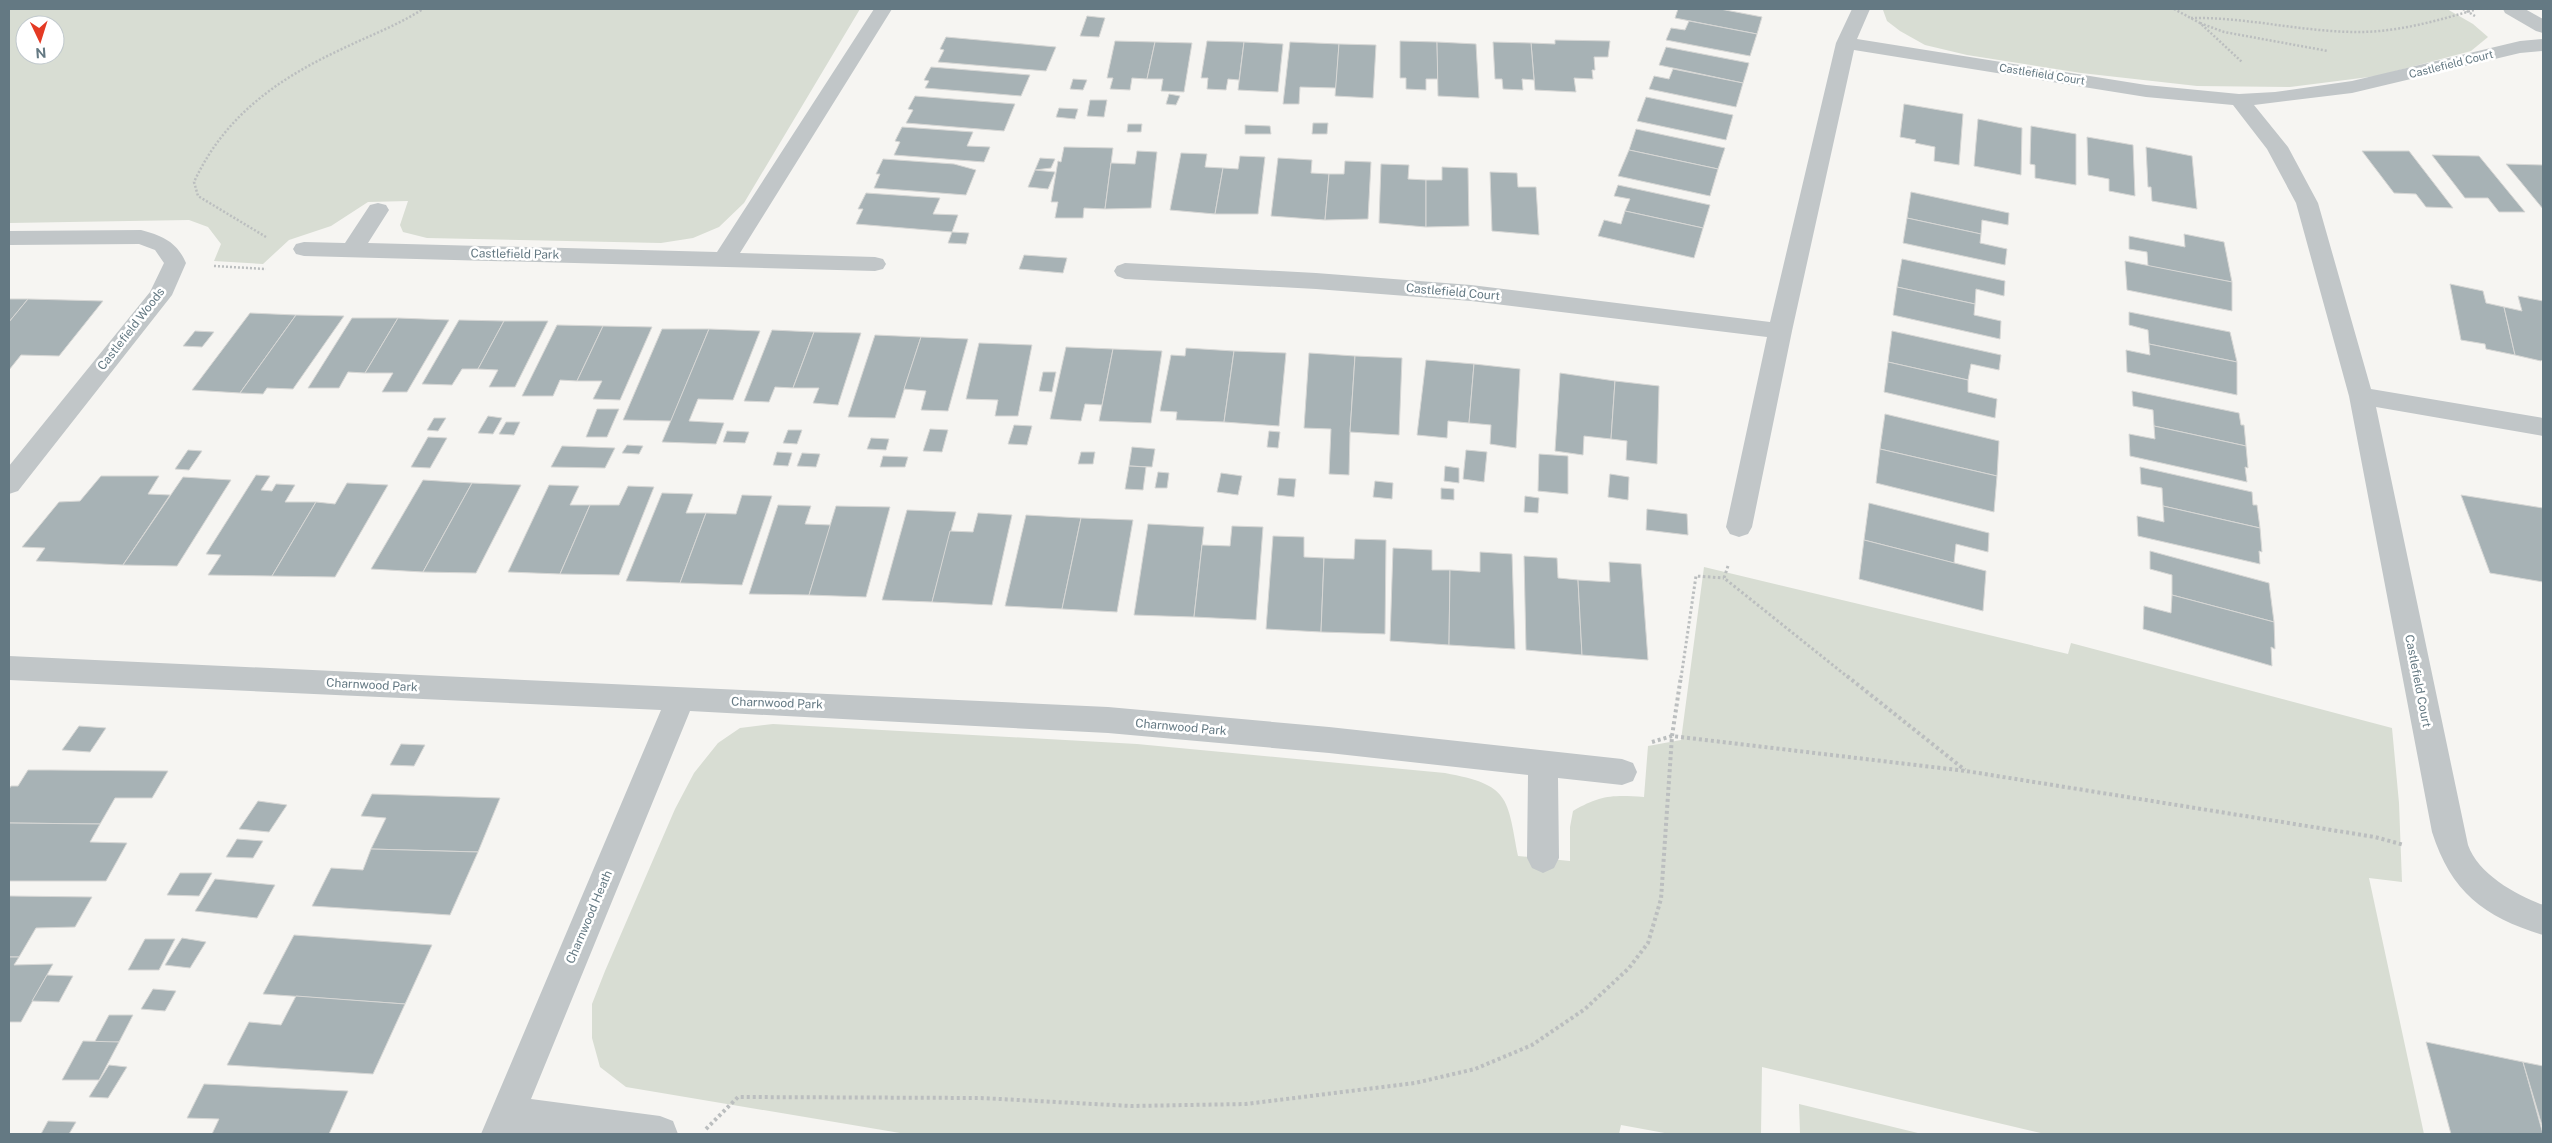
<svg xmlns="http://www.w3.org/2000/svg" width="2552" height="1143" viewBox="0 0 2552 1143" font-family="'Public Sans',sans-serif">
<rect width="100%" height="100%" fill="#f6f5f2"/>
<g fill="#d8ddd3" fill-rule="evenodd">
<path d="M9,9H860L744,203L719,227L693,238L661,243L427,238L403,232L400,225L408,201L368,202L331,226L289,240L263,264L214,261L221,244L208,227L189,220L9,223ZM25,25H55V55H25Z"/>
<polygon points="2447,9 2473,24 2488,37 2471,51 2377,76 2290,87 2197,86 2081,73 1967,55 1925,45 1900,31 1887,21 1883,10"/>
<path d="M1704,567L2068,654L2071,643L2392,728L2399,803L2402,882L2369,878L2424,1134H2045L1762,1067L1761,1134H1670L1621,1125L1619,1134H906L626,1087L600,1067L592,1038V1004L605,971L675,809L694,773L718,743L740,728L773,724L1137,744L1445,773C1510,785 1507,797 1518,856L1570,861V827L1573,811C1601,795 1612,795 1644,797L1648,746L1681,740Z"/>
<polygon points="1799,1104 1922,1134 1800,1134"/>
</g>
<g fill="#a7b2b5" stroke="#d7d7d5">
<polygon points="1678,9 1720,9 1762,17 1757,34 1675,18"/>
<polygon points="1087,16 1105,18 1099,37 1080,36"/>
<polygon points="1689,21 1757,34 1750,56 1666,40 1671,28 1685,30"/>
<polygon points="946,37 1056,47 1046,71 938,62 944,50 940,49"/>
<polygon points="1555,40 1610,41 1608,57 1594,57 1595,70 1592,70 1593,79 1574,78 1576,92 1535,90 1531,43 1555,44"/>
<polygon points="1115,41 1155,42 1147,79 1132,78 1130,90 1110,89 1113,78 1107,78"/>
<polygon points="1207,41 1244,42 1239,80 1228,79 1226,90 1207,89 1208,78 1201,78"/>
<polygon points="1400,41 1437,42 1438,79 1426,79 1426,90 1406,89 1406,78 1400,78"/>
<polygon points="1155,42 1192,43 1184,92 1161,91 1163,79 1147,79"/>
<polygon points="1244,42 1283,44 1278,92 1238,90"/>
<polygon points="1290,42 1339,44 1336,88 1300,87 1299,104 1283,104"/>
<polygon points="1437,42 1476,44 1479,98 1438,96"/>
<polygon points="1493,42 1531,43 1534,80 1522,79 1523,90 1503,89 1502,79 1495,79"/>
<polygon points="1339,44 1376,45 1373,98 1335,96"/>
<polygon points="1666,47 1749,63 1743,83 1659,65"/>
<polygon points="931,67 1030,75 1021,96 925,88 929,81 924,80"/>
<polygon points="1673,69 1743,83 1736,107 1649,89 1654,76 1669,79"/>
<polygon points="1073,79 1087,80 1083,90 1070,89"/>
<polygon points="1169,94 1180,96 1176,105 1166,104"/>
<polygon points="915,96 1015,104 1004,131 906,123 913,110 908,109"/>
<polygon points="1646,97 1733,115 1726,140 1637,121"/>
<polygon points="1090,100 1107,100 1104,117 1087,116"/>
<polygon points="1904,104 1963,114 1959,165 1934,161 1935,147 1915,143 1916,140 1900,137"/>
<polygon points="1059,108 1078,109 1075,119 1056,117"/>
<polygon points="1978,119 2022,128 2021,175 1974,166"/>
<polygon points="1313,123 1328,123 1327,134 1312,134"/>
<polygon points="1128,124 1142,124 1141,132 1127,132"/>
<polygon points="1245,125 1270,126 1271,134 1245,134"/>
<polygon points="2031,126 2076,134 2076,185 2035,178 2035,165 2030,164"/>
<polygon points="902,127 973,132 967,146 990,147 984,162 894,155 900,142 895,141"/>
<polygon points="1636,129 1725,148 1718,169 1629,150"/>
<polygon points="2087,137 2133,145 2135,196 2109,191 2109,179 2088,175"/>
<polygon points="1064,147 1113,148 1105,209 1084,208 1083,218 1055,218 1058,202 1051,202 1058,161 1061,162"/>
<polygon points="2146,147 2192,156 2197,209 2152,201 2151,187 2148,187"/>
<polygon points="1629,150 1718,169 1710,196 1618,176"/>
<polygon points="1137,151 1157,152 1151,208 1105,209 1111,163 1135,164"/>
<polygon points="2362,151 2409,151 2453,208 2426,207 2416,194 2394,193"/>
<polygon points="1181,153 1207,154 1205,167 1223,168 1215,214 1170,210"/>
<polygon points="2432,155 2479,156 2525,212 2499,212 2488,198 2465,198"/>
<polygon points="1240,156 1265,157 1258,214 1215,214 1223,168 1238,169"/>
<polygon points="1040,158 1055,159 1051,168 1035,170"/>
<polygon points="1278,158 1312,160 1311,173 1329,174 1325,220 1271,216"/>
<polygon points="883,159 954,164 976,170 966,195 874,188 880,174 876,174"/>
<polygon points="1345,161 1371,162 1368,219 1325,220 1329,174 1344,174"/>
<polygon points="1381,164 1409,165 1408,179 1426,180 1426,227 1379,223"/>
<polygon points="2506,164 2543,165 2543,209"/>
<polygon points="1442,167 1468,168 1469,226 1426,227 1426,180 1442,180"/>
<polygon points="1035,170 1055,172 1048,189 1028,187"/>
<polygon points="1490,172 1517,173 1518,187 1536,187 1539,235 1492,231"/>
<polygon points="1618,185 1710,205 1703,228 1625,211 1630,199 1614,196"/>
<polygon points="1911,192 2009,213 2008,225 1982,220 1981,234 1907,218"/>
<polygon points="866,193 940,198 933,214 958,215 952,232 856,224 863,209 858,209"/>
<polygon points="1625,211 1703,228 1694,258 1598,236 1604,220 1621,224"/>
<polygon points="1907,218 1981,234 1980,243 2007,249 2005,265 1903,243"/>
<polygon points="952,232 969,233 966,244 948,243"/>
<polygon points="2184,234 2224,242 2232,282 2148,266 2147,252 2129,249 2129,236 2185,247"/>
<polygon points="1024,255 1067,258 1063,273 1019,269"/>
<polygon points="1902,259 2005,281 2004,296 1976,289 1975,304 1897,287"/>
<polygon points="2125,261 2232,282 2232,311 2127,290"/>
<polygon points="2450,284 2483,291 2486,303 2504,307 2515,355 2486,349 2485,344 2461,340"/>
<polygon points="1897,287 1975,304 1974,315 2001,321 2000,339 1893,315"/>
<polygon points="2518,296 2543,301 2543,359 2541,361 2515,355 2504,307 2522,311"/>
<polygon points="9,299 28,299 9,322"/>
<polygon points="28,299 103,301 59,356 21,355 9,370 9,322"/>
<polygon points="2129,312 2230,332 2237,362 2149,344 2148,330 2129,325"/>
<polygon points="250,313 296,315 240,393 192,390"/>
<polygon points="296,315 344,316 293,389 267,388 263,394 240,393"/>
<polygon points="352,318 398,318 365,373 348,372 339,388 308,388"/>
<polygon points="398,318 449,320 407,392 382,392 393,373 365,373"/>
<polygon points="459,320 504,321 478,369 462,369 452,385 422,384"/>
<polygon points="504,321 548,321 515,387 489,387 498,370 478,369"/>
<polygon points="557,325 603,326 577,381 560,380 553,396 522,396"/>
<polygon points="603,326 652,327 620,400 593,399 602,381 577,381"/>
<polygon points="662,329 709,329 671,421 623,420"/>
<polygon points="709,329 760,331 733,400 698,399 689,421 724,423 716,444 662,442"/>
<polygon points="772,330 814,332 793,388 775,387 769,402 744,401"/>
<polygon points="195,331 214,332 202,347 183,346"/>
<polygon points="1892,331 2001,355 1999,370 1971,364 1968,380 1888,362"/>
<polygon points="814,332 861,333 838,405 813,403 819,388 793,388"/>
<polygon points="875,335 921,337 895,418 848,417"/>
<polygon points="921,337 968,339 948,411 921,410 926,391 904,389"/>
<polygon points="979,343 1032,345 1018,416 995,416 998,400 966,399"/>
<polygon points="2149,344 2237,362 2237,395 2127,372 2126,350 2150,355"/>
<polygon points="1066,347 1113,349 1102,405 1085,404 1081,421 1050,419"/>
<polygon points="1186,348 1234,351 1224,422 1176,420 1177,412 1160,411 1171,355 1185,356"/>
<polygon points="1113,349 1162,351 1151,423 1099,421"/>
<polygon points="1234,351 1286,353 1279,426 1224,422"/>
<polygon points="1309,353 1355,356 1350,432 1349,475 1329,474 1331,429 1304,428"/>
<polygon points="1355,356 1402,358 1399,435 1350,432"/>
<polygon points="1426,360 1474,364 1469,423 1448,421 1447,438 1417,435"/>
<polygon points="1888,362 1968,380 1968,392 1997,399 1995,418 1884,392"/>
<polygon points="1474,364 1520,369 1516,448 1490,444 1491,425 1469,423"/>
<polygon points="1043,372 1056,372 1052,392 1039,391"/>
<polygon points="1560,373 1615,381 1611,439 1584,436 1583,455 1555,451"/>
<polygon points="1615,381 1659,386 1657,464 1626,460 1627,441 1611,439"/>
<polygon points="2132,391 2239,413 2241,425 2244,425 2246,446 2154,426 2153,410 2133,406"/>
<polygon points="597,409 619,409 607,437 586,437"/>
<polygon points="1885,414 1999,441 1997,476 1880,449"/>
<polygon points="488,416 502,418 493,434 478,433"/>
<polygon points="434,418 446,418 438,431 427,430"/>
<polygon points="506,422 520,422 514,435 499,434"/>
<polygon points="1014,425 1032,426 1027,445 1008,444"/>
<polygon points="2154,426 2246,446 2248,468 2245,467 2247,482 2130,456 2129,434 2155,439"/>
<polygon points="930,429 948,430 942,452 923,451"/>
<polygon points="788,430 802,430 797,444 783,443"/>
<polygon points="727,431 749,432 745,443 723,442"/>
<polygon points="1269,431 1280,432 1278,448 1267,447"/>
<polygon points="428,437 447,438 430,468 411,467"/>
<polygon points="871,438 889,439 886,450 867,449"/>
<polygon points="627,445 643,446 639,454 622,453"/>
<polygon points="562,446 615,448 605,468 551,467"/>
<polygon points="1132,447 1155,449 1152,467 1129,466"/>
<polygon points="1880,449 1997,476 1994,512 1876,483"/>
<polygon points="188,450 202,451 189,470 175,469"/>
<polygon points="1466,450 1487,452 1484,482 1463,479"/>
<polygon points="777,452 792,453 788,466 773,465"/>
<polygon points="1081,452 1095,452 1093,464 1078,464"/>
<polygon points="802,453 820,454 816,467 797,466"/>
<polygon points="1539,454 1568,456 1568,494 1538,491"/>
<polygon points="883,456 908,457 905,467 880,467"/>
<polygon points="1129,466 1146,467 1143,490 1125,489"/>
<polygon points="1445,466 1459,468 1459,483 1444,481"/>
<polygon points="2140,467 2252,492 2253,505 2257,505 2260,528 2163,506 2162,488 2141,484"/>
<polygon points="1158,472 1169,473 1167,488 1155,488"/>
<polygon points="1221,473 1242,476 1238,495 1217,492"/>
<polygon points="1610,474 1629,477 1628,500 1608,497"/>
<polygon points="256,475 270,476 261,490 272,491 276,484 295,485 285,502 316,502 272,576 208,575 221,555 206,554"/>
<polygon points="101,476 159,476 148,494 170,495 123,565 36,561 45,548 22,547 59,502 80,501"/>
<polygon points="183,477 231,480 177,566 123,565"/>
<polygon points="1279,478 1296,479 1294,497 1277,495"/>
<polygon points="423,480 472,483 423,572 371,569"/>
<polygon points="1375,481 1393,483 1392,499 1373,497"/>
<polygon points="347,483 388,485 335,577 272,576 316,502 335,504"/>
<polygon points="472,483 521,485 476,573 423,572"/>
<polygon points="549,485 579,486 570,505 590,505 560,574 508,572"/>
<polygon points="628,486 654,487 619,575 560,574 590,505 619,505"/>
<polygon points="1441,488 1454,489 1454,500 1441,499"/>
<polygon points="662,493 693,494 686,513 706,513 680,583 626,581"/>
<polygon points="742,495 772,496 742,585 680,583 706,513 736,514"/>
<polygon points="2461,495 2543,508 2543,582 2490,573"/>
<polygon points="1525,496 1539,498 1538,513 1524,512"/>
<polygon points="1869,503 1989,533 1988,552 1956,544 1954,563 1864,540"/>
<polygon points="778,505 811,506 805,524 831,525 809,595 749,594"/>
<polygon points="836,506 890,507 866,597 809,595"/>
<polygon points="2163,506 2260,528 2262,552 2259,551 2260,564 2138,536 2137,516 2164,522"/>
<polygon points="1647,509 1687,514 1688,535 1646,530"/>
<polygon points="907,510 956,512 932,602 882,600"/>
<polygon points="978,513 1012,515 992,605 932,602 950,531 973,532"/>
<polygon points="1026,515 1081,518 1062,609 1005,606"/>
<polygon points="1081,518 1133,520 1117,612 1062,609"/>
<polygon points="1148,524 1204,527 1194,617 1134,615"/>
<polygon points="1232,526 1263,527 1256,620 1194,617 1202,545 1230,546"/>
<polygon points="1273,536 1304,537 1304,557 1324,558 1321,632 1266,629"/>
<polygon points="1355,539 1386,540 1385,634 1321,632 1324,558 1354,559"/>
<polygon points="1864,540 1986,571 1983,611 1859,579"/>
<polygon points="1393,548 1432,550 1432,570 1450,570 1449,645 1390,641"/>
<polygon points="2150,551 2269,583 2274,622 2172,595 2172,575 2150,569"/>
<polygon points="1480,552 1512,554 1515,649 1449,645 1450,570 1480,572"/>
<polygon points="1524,556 1557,558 1558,578 1578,580 1582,655 1526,650"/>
<polygon points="1609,562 1641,564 1648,660 1582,655 1578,580 1610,582"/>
<polygon points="2172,595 2274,622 2275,649 2271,647 2272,666 2143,629 2144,606 2171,613"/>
<polygon points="79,726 106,728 90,752 62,750"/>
<polygon points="401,744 425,745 414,766 390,765"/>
<polygon points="28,770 50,770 168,771 152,798 115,798 100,824 9,823 9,789 11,786 18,786"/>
<polygon points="372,794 500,798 478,852 371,849 386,818 361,816"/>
<polygon points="258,801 287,805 269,832 239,829"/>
<polygon points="9,823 100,824 90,842 127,843 106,881 9,881"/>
<polygon points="237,839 263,841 253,858 226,857"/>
<polygon points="371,849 478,852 450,915 312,906 331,868 363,870"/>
<polygon points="180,873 212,873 199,896 167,895"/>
<polygon points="215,879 275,885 257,918 195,911"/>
<polygon points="9,896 92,897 75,927 36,928 19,957 9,957"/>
<polygon points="294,935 432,945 405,1004 263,994"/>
<polygon points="182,938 206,942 190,968 165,965"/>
<polygon points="145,939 175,939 159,970 128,970"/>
<polygon points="9,957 19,957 14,965 53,964 21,1022 9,1022"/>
<polygon points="47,975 73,976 59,1002 32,1001"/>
<polygon points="153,989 176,991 165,1011 141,1009"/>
<polygon points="296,996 405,1004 373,1074 227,1065 249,1022 281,1025"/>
<polygon points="109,1015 133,1015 119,1042 94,1043"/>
<polygon points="83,1041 119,1042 99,1080 62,1080"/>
<polygon points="2426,1042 2523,1062 2543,1134 2451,1134"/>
<polygon points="2523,1062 2543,1066 2543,1129"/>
<polygon points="109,1065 127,1067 108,1098 89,1097"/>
<polygon points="204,1084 348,1091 329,1134 212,1134 219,1119 187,1118"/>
<polygon points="48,1121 76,1122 69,1134 41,1134"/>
</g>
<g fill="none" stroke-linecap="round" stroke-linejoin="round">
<g stroke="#bbbebf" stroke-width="2.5" stroke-dasharray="2 2" stroke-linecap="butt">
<polyline points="2174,9 2200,23 2242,62"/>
<polyline points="2463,9 2475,16"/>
<path d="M2191,18C2247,17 2302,32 2358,32C2398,32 2436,21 2474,10"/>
<polyline points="2200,23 2224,32 2328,51"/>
<path d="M266,237L198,196L194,182C225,115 279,78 344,48C371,35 398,25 423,9"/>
<polyline points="214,266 266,269"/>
</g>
<g stroke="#bbbebf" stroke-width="3" stroke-dasharray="2.5 2.5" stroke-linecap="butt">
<polyline points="1728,566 1724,578 1849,678"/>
<polyline points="1681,678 1696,576 1724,578"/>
</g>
<g stroke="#bbbebf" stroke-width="4" stroke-dasharray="3 3" stroke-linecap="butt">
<polyline points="1847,676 1965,770"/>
<polyline points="1652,742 1672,736 1966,771 2375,837 2404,845"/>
<polyline points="706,1129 738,1097 981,1098 1131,1106 1246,1104 1415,1083 1475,1069 1532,1045 1585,1009 1629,968 1648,943 1661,899 1672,736 1681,676"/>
</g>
<g fill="#c1c6c8" fill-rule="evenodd">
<polygon points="874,9 892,9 740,253 875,257 883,259 886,264 883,269 875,271 304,256 296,254 293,249 296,244 304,242 345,243 370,205 378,203 386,205 389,210 368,243 717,252"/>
<path d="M1852,9H1870L1857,39L2146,85L2239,94L2275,92L2352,81L2520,41L2543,39V51L2520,53L2352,93L2254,105L2288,147L2318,203L2371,389L2543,418V436L2376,407L2468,845C2478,874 2516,895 2543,905V935C2484,917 2451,892 2432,832L2349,396L2296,203L2267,149L2233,105L2146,97L1854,50L1792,331L1752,527L1748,534L1739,537L1730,534L1726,527L1767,337L1471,301L1316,289L1125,279L1117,276L1114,271L1117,266L1125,263L1316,273L1471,285L1770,322L1836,43Z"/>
<polygon points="2503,9 2525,9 2543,19 2543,33 2536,31 2505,13"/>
<path d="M141,230C163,236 177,242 186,263L172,295L18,491L9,494V466L150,292L164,263L155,250L139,244L9,245V231Z"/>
<polygon points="9,656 1108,707 1329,727 1622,759 1633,763 1637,772 1633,781 1622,785 1558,778 1559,858 1554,868 1543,873 1532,868 1527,858 1528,775 1329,753 1108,733 690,711 531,1099 660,1116 673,1121 678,1134 481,1134 661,710 9,680"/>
</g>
</g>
<g text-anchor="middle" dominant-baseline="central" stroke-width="5" stroke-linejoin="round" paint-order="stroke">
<g font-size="11" fill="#647983" stroke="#fff">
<text transform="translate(2451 64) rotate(-14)">Castlefield Court</text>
<text transform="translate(2042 74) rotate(9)">Castlefield Court</text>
</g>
<g font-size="12" fill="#647983" stroke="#fff">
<text transform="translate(515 254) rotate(1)">Castlefield Park</text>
<text transform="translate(1453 292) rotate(5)">Castlefield Court</text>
<text transform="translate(131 329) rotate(-52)">Castlefield Woods</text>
<text transform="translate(2418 681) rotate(79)">Castlefield Court</text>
<text transform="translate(372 685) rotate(3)">Charnwood Park</text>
<text transform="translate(777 703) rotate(2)">Charnwood Park</text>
<text transform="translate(1181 727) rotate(5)">Charnwood Park</text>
<text transform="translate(589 917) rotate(-67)">Charnwood Heath</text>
</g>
</g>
<rect width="2552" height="1143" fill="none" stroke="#647983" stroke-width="20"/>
<g transform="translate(40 40) rotate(176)"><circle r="24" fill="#ffffff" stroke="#c1c9cd"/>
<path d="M0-4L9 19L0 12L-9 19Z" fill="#e43a24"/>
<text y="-8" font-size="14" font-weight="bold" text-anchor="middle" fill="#647983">N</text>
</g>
</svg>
